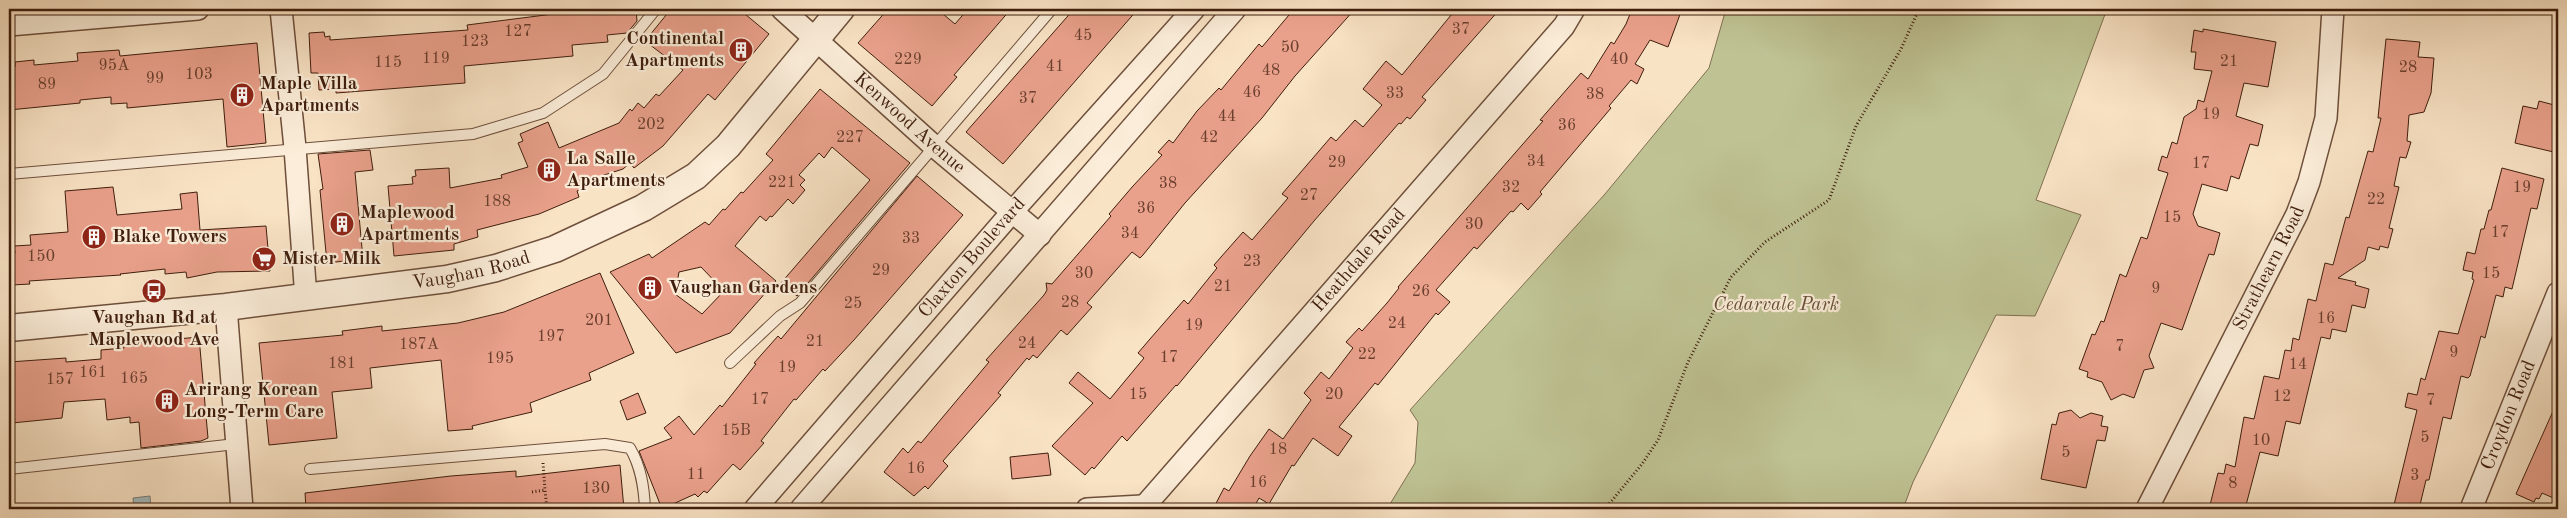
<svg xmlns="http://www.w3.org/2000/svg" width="2567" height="518" viewBox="0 0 2567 518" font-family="'Old Standard TT',serif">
<rect width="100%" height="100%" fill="#f9e3c5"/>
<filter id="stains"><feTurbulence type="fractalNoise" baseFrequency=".004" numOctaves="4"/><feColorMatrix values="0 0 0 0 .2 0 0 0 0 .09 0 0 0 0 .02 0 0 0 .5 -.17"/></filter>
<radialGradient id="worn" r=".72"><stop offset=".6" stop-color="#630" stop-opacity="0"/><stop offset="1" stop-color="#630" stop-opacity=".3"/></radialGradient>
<polygon fill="#bfc394" stroke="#7f7050" points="1726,9 2107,9 2036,200 2081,215 2035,316 1996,315 1913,482 1903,509 1387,509 1415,463 1418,422 1410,410 1605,194 1709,68"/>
<polygon fill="#a3bbbf" stroke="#7b7c78" points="150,496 151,509 134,509 133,498"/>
<g fill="#eaa18c" stroke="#3f1e0d" fill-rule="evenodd">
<polygon points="569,9 636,9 637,21 627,33 607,35 608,42 572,45 573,56 464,66 465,83 336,93 336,89 319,90 318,73 311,73 309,33 324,32 325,37 330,36 330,40 468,30 467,25 569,12"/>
<polygon points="671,9 739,9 769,34 715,100 708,94 663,146 634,168 630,163 623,169 598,177 600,182 577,191 579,197 539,214 477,230 478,237 454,244 454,250 394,256 388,186 413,184 412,177 416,176 415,170 449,168 450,188 502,178 501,175 528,167 518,143 523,141 520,134 548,122 559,148 619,123 630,109 632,111 638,103 644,108 656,94 659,96 683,70 645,41"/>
<polygon points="888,9 937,9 955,24 968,9 1011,9 954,75 957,77 932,106 858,43"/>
<polygon points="1074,9 1138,9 1003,164 966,132"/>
<polygon points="1294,9 1355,9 1295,76 1262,118 1185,203 1143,255 1140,258 1132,252 1087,303 1092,307 1067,335 1061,330 1037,358 1033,355 1029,360 1027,358 998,393 1001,395 943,461 948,466 928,489 925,486 914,496 884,472 903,448 908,453 918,441 921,443 989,362 986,360 1044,295 1047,290 1046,283 1052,284 1111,216 1109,214 1133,186 1162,155 1158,152 1169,140 1173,143 1197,111 1219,88 1221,90 1259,44 1262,47"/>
<polygon points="1456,9 1500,9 1422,97 1426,100 1410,119 1407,117 1401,124 1399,123 1314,221 1177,386 1176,385 1127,441 1122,436 1094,469 1092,467 1085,475 1052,446 1093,403 1069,383 1078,372 1110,399 1144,358 1138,353 1150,339 1184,300 1188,304 1217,268 1214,265 1243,232 1252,240 1288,198 1282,194 1331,137 1336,141 1355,120 1363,127 1382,105 1363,89 1386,61 1402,75"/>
<polygon points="1632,9 1682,9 1668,47 1650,40 1635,64 1644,69 1637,84 1631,80 1609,106 1611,108 1540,192 1542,194 1528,210 1521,203 1513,212 1511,211 1477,249 1474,247 1436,290 1450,302 1438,315 1436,313 1378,385 1375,383 1339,427 1352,436 1338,456 1313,438 1294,466 1292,465 1269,504 1259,498 1253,509 1213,509 1224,488 1229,491 1250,456 1269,429 1283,439 1311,400 1304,393 1321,372 1329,379 1353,348 1346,342 1359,328 1362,331 1387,303 1399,288 1398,287 1543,121 1540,120 1581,73 1588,79 1611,42 1614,44 1626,24"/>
<polygon points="2203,29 2276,42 2268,87 2244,83 2236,116 2263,125 2258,146 2250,144 2239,179 2231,176 2227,191 2202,184 2193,214 2198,226 2220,233 2214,255 2209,254 2182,330 2161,323 2149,356 2154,368 2144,370 2134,398 2123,394 2111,400 2102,382 2087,377 2088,372 2079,369 2092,334 2095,335 2101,321 2104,322 2120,274 2126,277 2141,237 2147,239 2168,173 2158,170 2162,156 2167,158 2172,142 2177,144 2184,117 2196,109 2198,100 2204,102 2212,71 2194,69 2196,52 2191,52 2194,30 2203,32"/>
<polygon points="2386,39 2420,42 2418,57 2434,58 2431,93 2424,112 2409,115 2407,141 2411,142 2406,158 2400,157 2394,186 2399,187 2389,228 2393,229 2388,248 2380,246 2379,250 2368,247 2365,260 2338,278 2356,282 2355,285 2369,289 2365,308 2352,305 2346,332 2332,329 2330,339 2321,337 2300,424 2286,421 2278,456 2260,452 2245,509 2209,509 2218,473 2224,474 2226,464 2235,467 2244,417 2254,419 2264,376 2279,379 2285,350 2291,351 2293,338 2299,340 2308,299 2316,301 2325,263 2333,265 2346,217 2349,218 2368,151 2373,152 2381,118 2378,118"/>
<polygon points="257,43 266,143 227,147 223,99 127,108 127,103 111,104 111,97 80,100 80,103 9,110 9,68 15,67 15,62 34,60 34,65 78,61 77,53 119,50 120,56"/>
<path d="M820,89L910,163L797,296L781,283L870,180L832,147L824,158L819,153L799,175L805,180L800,185L805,190L793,204L788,199L772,217L770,216L766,221L760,216L735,246L776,281L730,333L676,353L610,272L649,254L652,258L705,222L709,225L723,209L725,210L741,192L743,193L773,160L766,154ZM701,267L724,291L702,314L675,294L679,272Z"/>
<polygon points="2539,101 2558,106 2558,153 2515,143 2523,106 2537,109"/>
<polygon points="370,150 373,170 355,172 363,259 327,263 320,190 323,189 318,154"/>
<polygon points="2502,168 2544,179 2537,209 2531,208 2512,289 2505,287 2503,297 2496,295 2485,338 2481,336 2470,376 2468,378 2461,376 2451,419 2443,417 2429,480 2426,480 2419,509 2393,509 2417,410 2405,407 2408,393 2417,395 2421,378 2425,380 2439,331 2458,334 2474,280 2472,279 2473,272 2463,270 2467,252 2475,254 2481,229 2484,229 2489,210 2491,210"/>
<polygon points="917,176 963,215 854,340 825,371 823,369 796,400 794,399 761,441 764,443 740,470 733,464 707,493 704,491 698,497 695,494 662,509 639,451 672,438 664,428 679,416 694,435 720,405 722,407 756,364 754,363 778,336 781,339"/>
<polygon points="113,187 117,215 182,209 180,194 197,192 200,230 266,226 270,271 217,272 187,278 186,272 165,274 165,269 120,274 121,275 29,281 30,284 12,285 10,283 9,254 15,253 14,246 31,245 30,235 68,232 65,191"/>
<polygon points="600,273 634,353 589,373 591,380 530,403 532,412 472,426 473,429 448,431 441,360 370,368 372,388 332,392 337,438 269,445 259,343 343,335 342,331 382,326 382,331 458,323 504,312"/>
<polygon points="199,337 208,438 201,441 141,448 139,422 130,423 130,417 107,420 105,399 64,402 62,418 12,423 12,415 9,415 9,362 66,358 66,362 101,359 101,350 124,348 123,344"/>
<polygon points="638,393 646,413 627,420 620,401"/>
<polygon points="2558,400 2558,500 2542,493 2539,499 2536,498 2534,502 2516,494"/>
<polygon points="2071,410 2080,418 2091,413 2103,416 2101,426 2108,427 2105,441 2097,440 2086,488 2041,479 2052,424 2056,425 2059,413"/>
<polygon points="1048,453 1051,475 1012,479 1010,457"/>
<polygon points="620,465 624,509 306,509 305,493 451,476 516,471 516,477"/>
</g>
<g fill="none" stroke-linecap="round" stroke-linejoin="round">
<defs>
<g id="service">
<polyline points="9,174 473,134 543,113 603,74 656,9"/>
<polyline points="730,363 780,316 800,303 1052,9"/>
<polyline points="9,469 236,444"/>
<path d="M310,469L605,444L630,448C641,467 644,487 645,509"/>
</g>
<g id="minor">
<polyline points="281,9 295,148 306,298"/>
<path id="s1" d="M782,9L935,147L1040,235"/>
<polyline points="9,25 198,9"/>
<polyline points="226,307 242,509"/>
<path id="s2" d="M755,509L1012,212L1194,9"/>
<polyline points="801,509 1235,9"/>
<polyline points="1087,509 1142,506"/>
<path id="s3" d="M1142,509L1564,26L1574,9"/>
<path id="s4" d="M2147,509L2297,214L2309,182L2326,118L2333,9"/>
<path id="s5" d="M2471,509L2558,293"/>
</g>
<g id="tertiary">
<path id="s6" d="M9,328L226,307L447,279L496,268L555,249L643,208L696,176L728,146L841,9"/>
</g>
</defs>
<use href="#service" stroke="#6e4f3b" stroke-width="12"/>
<use href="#minor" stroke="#6e4f3b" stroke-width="24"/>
<use href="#tertiary" stroke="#6e4f3b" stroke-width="29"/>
<g stroke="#3f1e0d" stroke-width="3" stroke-dasharray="1 2.5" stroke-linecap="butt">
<polyline points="543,463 545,490"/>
<polyline points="532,492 545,490 547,509"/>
<polyline points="1605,509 1642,464 1658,440 1688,362 1731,277 1765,242 1829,200 1856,126 1901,49 1919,9"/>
</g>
<use href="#service" stroke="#fbedd9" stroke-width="10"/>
<use href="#minor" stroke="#fbedd9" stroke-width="21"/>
<use href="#tertiary" stroke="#fbedd9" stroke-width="26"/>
</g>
<defs>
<symbol id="building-disc" viewBox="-11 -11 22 22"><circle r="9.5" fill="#8f2418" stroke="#fbedd9"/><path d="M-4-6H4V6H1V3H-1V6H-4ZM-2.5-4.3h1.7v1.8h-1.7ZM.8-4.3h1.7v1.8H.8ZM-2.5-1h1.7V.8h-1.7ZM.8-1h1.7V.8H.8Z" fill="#fff"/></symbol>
<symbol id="supermarket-disc" viewBox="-11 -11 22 22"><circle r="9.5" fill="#8f2418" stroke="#fbedd9"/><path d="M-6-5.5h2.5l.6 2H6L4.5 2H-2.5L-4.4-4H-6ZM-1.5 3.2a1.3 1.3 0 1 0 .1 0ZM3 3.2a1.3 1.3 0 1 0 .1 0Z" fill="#fff"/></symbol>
<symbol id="bus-disc" viewBox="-11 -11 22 22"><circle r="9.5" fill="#8f2418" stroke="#fbedd9"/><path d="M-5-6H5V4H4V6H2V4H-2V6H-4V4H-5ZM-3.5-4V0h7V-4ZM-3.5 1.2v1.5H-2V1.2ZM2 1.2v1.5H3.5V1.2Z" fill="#fff"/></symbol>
</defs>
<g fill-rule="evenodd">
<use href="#building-disc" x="727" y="36" width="28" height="28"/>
<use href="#building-disc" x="228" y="81" width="28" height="28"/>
<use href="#building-disc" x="535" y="156" width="28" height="28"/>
<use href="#building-disc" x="328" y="210" width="28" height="28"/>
<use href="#building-disc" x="80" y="223" width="28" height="28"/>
<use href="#supermarket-disc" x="250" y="245" width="28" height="28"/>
<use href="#building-disc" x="636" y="274" width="28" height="28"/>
<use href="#bus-disc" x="140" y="277" width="28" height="28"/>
<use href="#building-disc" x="153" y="387" width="28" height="28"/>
</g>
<g text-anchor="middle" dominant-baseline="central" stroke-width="4.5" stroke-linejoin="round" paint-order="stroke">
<g font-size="16" fill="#6a3f2d">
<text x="1461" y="30">37</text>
<text x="518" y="32">127</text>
<text x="1083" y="36">45</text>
<text x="475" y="42">123</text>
<text x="1290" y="48">50</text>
<text x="436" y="59">119</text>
<text x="908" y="60">229</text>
<text x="1619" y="60">40</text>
<text x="2229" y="62">21</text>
<text x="388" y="63">115</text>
<text x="114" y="66">95A</text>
<text x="1055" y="67">41</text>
<text x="2408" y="68">28</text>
<text x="1271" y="71">48</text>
<text x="199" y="75">103</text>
<text x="155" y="79">99</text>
<text x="47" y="85">89</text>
<text x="1252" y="93">46</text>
<text x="1395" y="94">33</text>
<text x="1595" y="95">38</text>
<text x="1028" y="99">37</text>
<text x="2211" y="115">19</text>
<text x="1227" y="117">44</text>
<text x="651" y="125">202</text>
<text x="1567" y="126">36</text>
<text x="850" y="138">227</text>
<text x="1209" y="138">42</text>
<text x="1536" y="162">34</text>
<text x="1337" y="163">29</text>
<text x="2201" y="164">17</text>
<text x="782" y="183">221</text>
<text x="1168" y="184">38</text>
<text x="1511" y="188">32</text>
<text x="2522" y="188">19</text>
<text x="1309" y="196">27</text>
<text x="2376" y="200">22</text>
<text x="497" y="202">188</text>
<text x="1146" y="209">36</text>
<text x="2172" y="218">15</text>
<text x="1474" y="225">30</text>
<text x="2500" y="233">17</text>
<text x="1130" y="234">34</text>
<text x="911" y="239">33</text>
<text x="41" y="257">150</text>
<text x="1252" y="262">23</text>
<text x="881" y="271">29</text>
<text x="1084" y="274">30</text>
<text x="2491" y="274">15</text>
<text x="1223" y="287">21</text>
<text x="2156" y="289">9</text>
<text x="1421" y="292">26</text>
<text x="1070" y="303">28</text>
<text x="853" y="304">25</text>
<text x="2326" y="319">16</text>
<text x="599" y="321">201</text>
<text x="1397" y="324">24</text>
<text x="1194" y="326">19</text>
<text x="551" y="337">197</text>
<text x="815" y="342">21</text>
<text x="1027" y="344">24</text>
<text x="419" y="345">187A</text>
<text x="2120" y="347">7</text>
<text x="2454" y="353">9</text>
<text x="1367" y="355">22</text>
<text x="1169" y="358">17</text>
<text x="500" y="359">195</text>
<text x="342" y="364">181</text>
<text x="2298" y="365">14</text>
<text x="787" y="368">19</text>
<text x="93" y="373">161</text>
<text x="134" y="379">165</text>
<text x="60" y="380">157</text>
<text x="1138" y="395">15</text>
<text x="1334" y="395">20</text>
<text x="2282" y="397">12</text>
<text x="760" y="400">17</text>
<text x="2431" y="401">7</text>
<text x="736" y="431">15B</text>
<text x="2425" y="438">5</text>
<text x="2261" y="441">10</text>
<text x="1278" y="450">18</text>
<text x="2066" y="453">5</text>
<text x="916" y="469">16</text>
<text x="696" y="475">11</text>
<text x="2415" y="476">3</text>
<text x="1258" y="483">16</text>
<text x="2233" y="484">8</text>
<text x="596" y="489">130</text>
</g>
<g font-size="19" font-weight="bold" fill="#3f1e0d" stroke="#fbedd9" text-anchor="start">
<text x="724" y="39" text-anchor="end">Continental<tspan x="724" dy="22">Apartments</tspan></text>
<text x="260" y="84">Maple Villa<tspan x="260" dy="22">Apartments</tspan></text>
<text x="566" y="159">La Salle<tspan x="566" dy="22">Apartments</tspan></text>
<text x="360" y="213">Maplewood<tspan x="360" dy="22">Apartments</tspan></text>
<text x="112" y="237">Blake Towers</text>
<text x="282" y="259">Mister Milk</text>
<text x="668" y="288">Vaughan Gardens</text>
<text x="154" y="318" text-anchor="middle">Vaughan Rd at<tspan x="154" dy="22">Maplewood Ave</tspan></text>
<text x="184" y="390">Arirang Korean<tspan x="184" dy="22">Long-Term Care</tspan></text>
</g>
<g font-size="19" fill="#3f1e0d" stroke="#fbedd9">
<text stroke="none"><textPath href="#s1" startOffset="171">Kenwood Avenue</textPath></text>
<text stroke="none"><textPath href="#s2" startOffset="332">Claxton Boulevard</textPath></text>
<text stroke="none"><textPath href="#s3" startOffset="330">Heathdale Road</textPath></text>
<text stroke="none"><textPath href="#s4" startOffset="270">Strathearn Road</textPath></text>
<text stroke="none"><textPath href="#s6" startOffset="466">Vaughan Road</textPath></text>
<text stroke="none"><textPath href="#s5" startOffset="101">Croydon Road</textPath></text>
</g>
<g font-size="19" font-style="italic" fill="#655036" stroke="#fbedd9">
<text x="1776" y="305">Cedarvale Park</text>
</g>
</g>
<rect width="2567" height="518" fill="none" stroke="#f9e3c5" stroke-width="30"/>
<rect x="10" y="10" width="2547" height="498" fill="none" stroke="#3f1e0d" stroke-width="2.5"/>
<rect x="15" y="15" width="2537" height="488" fill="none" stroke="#3f1e0d"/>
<rect width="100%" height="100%" filter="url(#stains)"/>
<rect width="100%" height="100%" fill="url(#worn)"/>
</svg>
